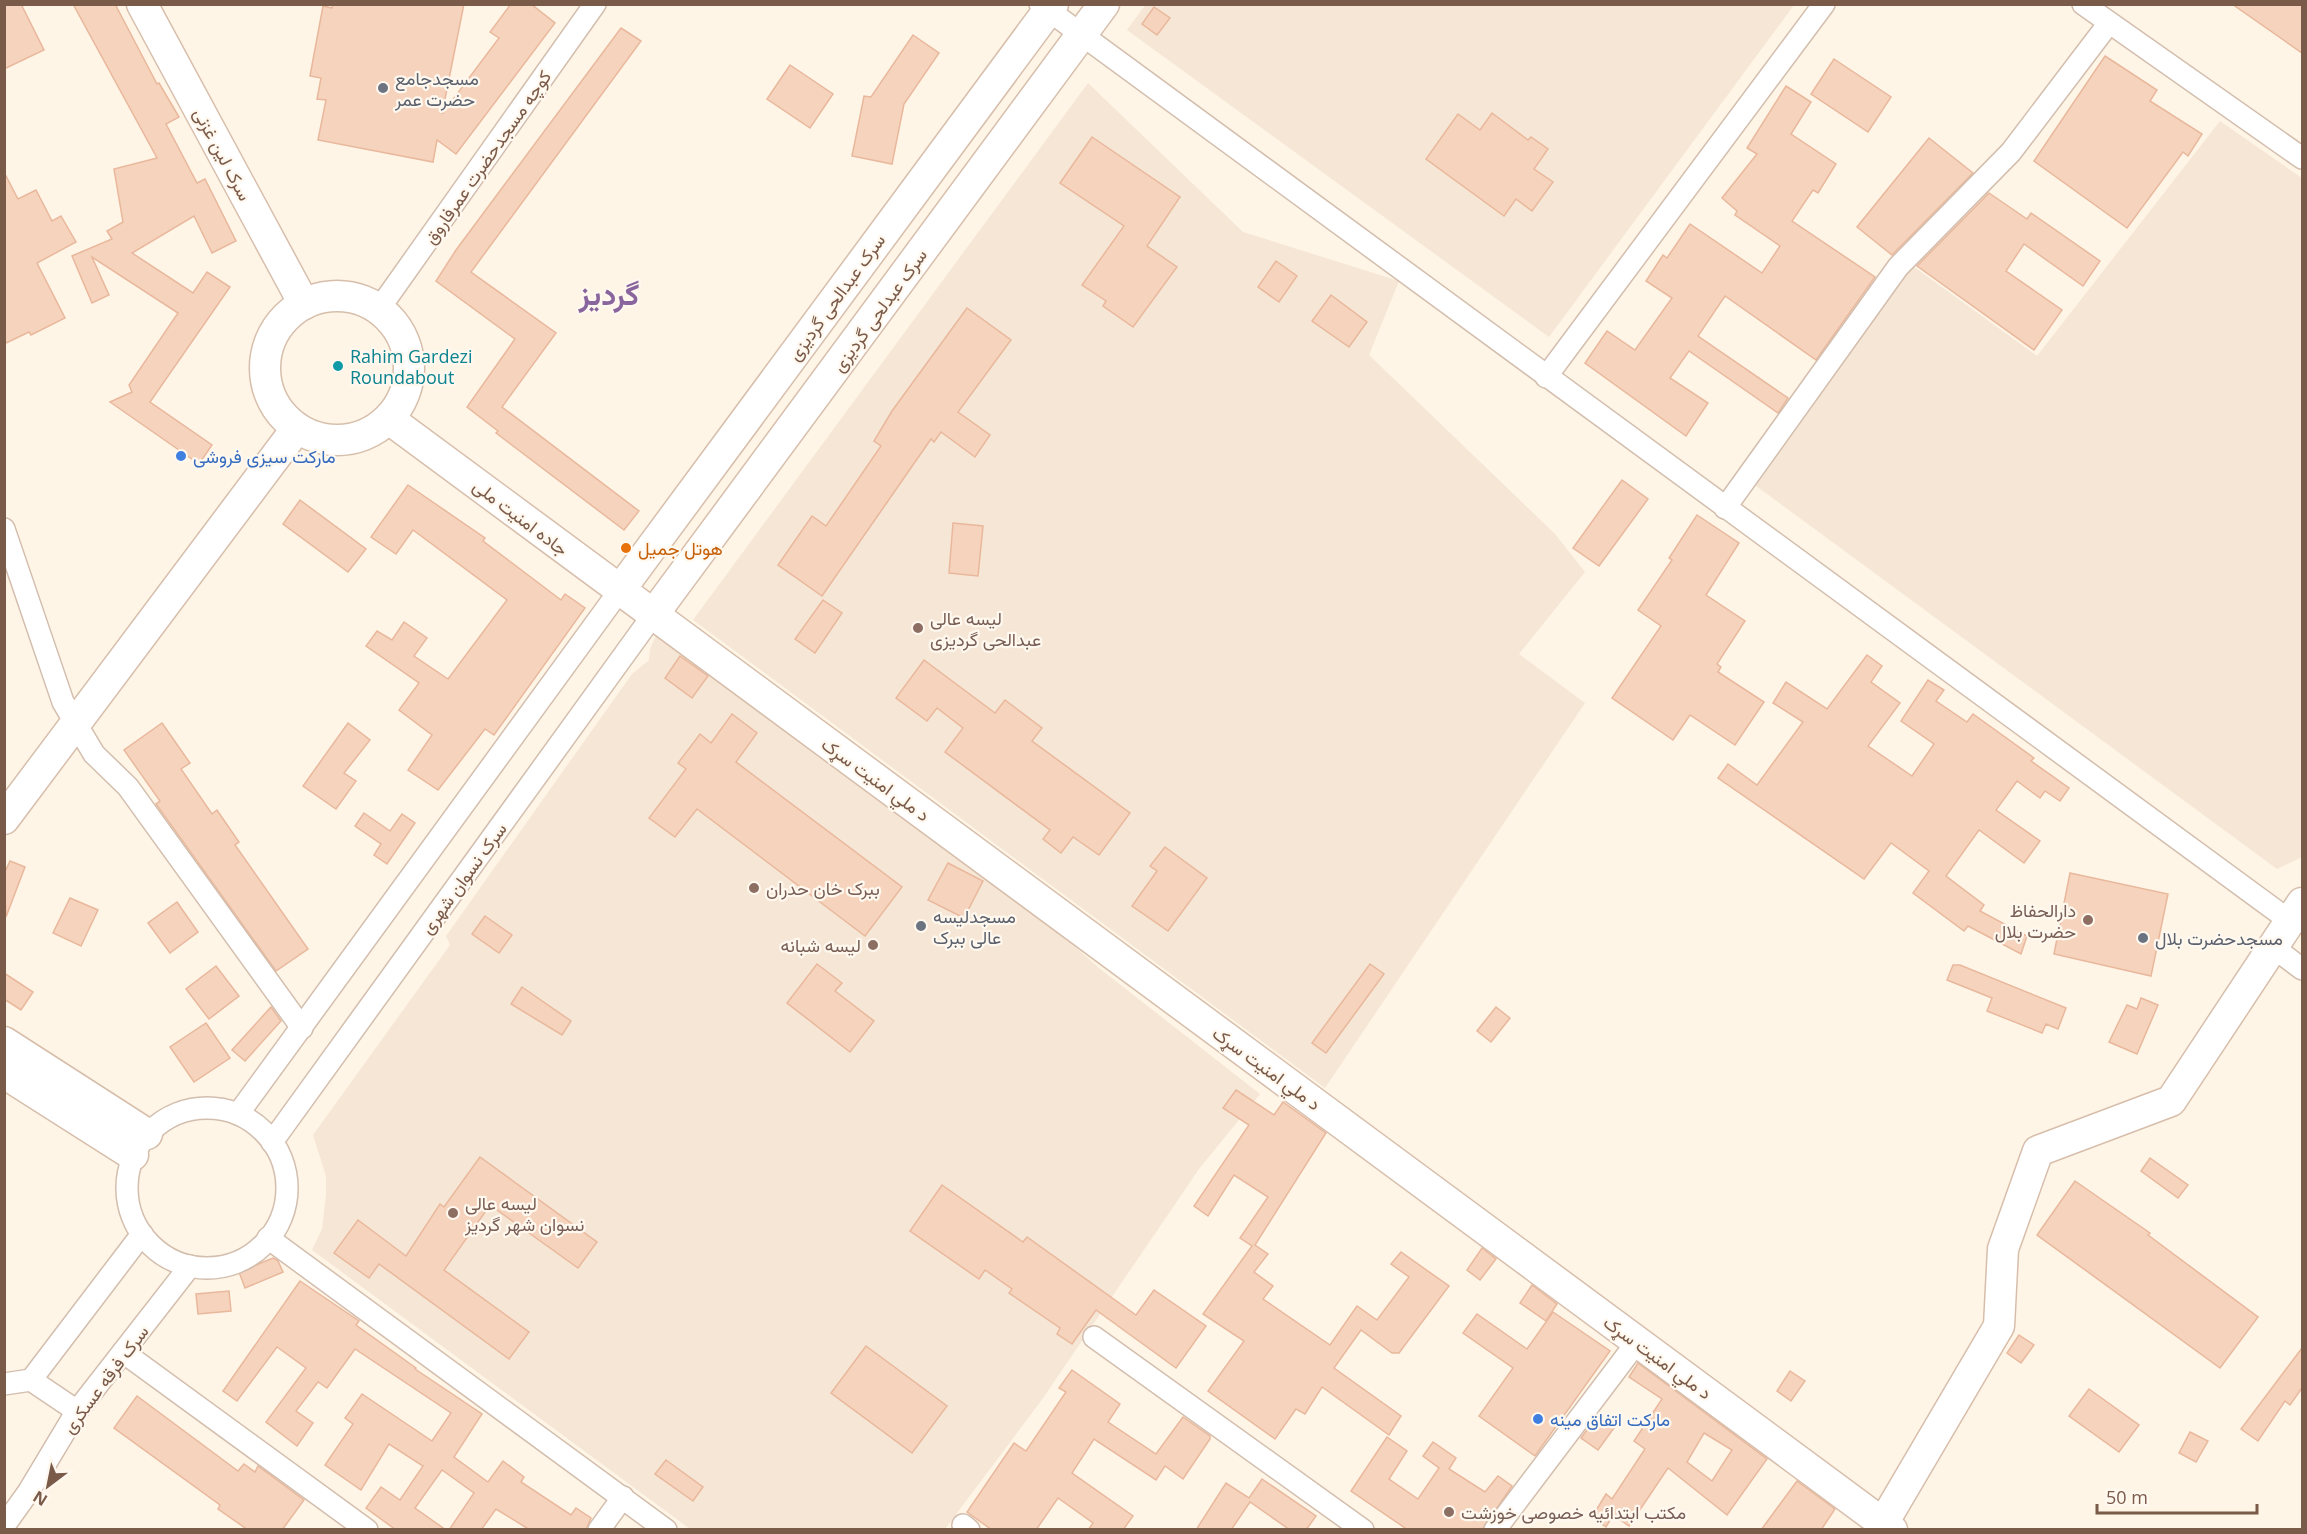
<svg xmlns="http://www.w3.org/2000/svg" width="2307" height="1534" viewBox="0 0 2307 1534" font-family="'Open Sans',Vazirmatn,sans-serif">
<rect width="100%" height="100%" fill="#fef5e7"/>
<g fill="#f6e6d5">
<polygon points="1146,4 1794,5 1549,337 1127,30"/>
<polygon points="1088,83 1243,232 1399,281 1369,355 1555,534 1585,572 1519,654 1585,703 1325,1088 693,620"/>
<polygon points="2220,121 2302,178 2302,857 2277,869 1748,480 1906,261 2037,356"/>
<polygon points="659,629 955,840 1099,968 1260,1094 1199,1169 1041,1401 945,1529 690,1529 312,1250 322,1229 326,1195 326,1176 313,1135 450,945 446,936 632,674 649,660 650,649"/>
</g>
<g fill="#f5d3bd" stroke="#e9b89c" stroke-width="1.5" fill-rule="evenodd">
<polygon points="4,4 21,4 44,50 4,69"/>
<polygon points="73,4 115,4 157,84 159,83 179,117 166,124 197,183 205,179 236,241 212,253 194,216 132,253 193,293 207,272 230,287 150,402 212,445 199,464 110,402 132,392 129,385 178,313 92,257 109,295 92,303 72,256 112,239 107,231 123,222 114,169 157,158"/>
<polygon points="333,4 464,4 442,114 499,38 490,32 511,4 531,4 555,23 456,154 437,140 433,162 318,140 326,100 317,99 321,78 310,76 323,6 332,8"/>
<polygon points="2232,4 2302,4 2302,53"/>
<polygon points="1154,7 1170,18 1157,35 1142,24"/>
<polygon points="621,28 641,41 471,272 556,333 502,407 639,511 624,530 496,433 498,431 467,407 515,339 436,281 456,250"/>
<polygon points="913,35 939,53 904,104 892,164 852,156 864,96 871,97"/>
<polygon points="2105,56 2157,90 2150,101 2202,134 2188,156 2183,152 2127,228 2034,161"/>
<polygon points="1834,59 1891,97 1868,132 1811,94"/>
<polygon points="790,65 833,94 810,128 767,99"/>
<polygon points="1786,86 1811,102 1791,134 1836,164 1818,193 1813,190 1792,221 1875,277 1816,360 1725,296 1698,336 1788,398 1778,413 1689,351 1670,378 1708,403 1686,436 1585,363 1607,331 1635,350 1672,298 1646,281 1663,255 1667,258 1690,224 1762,273 1780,246 1735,215 1737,211 1722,198 1757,154 1747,148"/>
<polygon points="1492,113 1528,140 1531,137 1548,149 1534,169 1553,182 1532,211 1516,199 1504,216 1426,159 1458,114 1480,130"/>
<polygon points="1092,137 1180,197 1147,246 1177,267 1133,327 1103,306 1106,301 1082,285 1124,226 1060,183"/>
<polygon points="1929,138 1973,173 1892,255 1857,227"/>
<polygon points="4,172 18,199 36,190 52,221 61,216 76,242 37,263 65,318 31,335 29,332 4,344"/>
<polygon points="1989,193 2027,219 2031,213 2100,261 2083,286 2024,244 2006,271 2062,310 2034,350 1917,266"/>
<polygon points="1276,261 1297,276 1279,302 1258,287"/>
<polygon points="1331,295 1367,322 1349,347 1312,321"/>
<polygon points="967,308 1011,340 958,412 990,435 975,457 941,432 934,442 931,439 822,596 778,565 812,516 826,526 881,446 874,441 892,411"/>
<polygon points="1622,480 1648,499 1599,566 1573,548"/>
<polygon points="408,485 485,538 483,541 561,600 565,594 585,608 494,735 485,729 438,790 408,770 432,735 399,710 419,683 366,646 377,631 392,640 404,622 427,638 414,656 448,679 507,600 413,530 396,554 371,537"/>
<polygon points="300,500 366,549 348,572 283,524"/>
<polygon points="1697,515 1739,543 1706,595 1745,621 1717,664 1721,667 1718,672 1764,702 1735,745 1690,715 1673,740 1612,698 1661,626 1638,610 1672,560 1669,558"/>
<polygon points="953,523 983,526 978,576 949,573"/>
<polygon points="823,600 842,613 815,653 795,639"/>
<polygon points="1867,655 1882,666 1871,682 1900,703 1868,746 1912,776 1934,744 1901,721 1928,680 1944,690 1936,701 1967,722 1973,714 2034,758 2031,761 2069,788 2060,801 2045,791 2040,798 2017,781 1996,810 2040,841 2024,863 1979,830 1946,876 1984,905 1980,911 2027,936 2021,954 1968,926 1964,931 1913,893 1929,871 1891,843 1864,879 1718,778 1728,764 1757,785 1803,722 1773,703 1786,682 1827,709"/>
<polygon points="680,656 708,676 692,698 665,678"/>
<polygon points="924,660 995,713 1005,700 1042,728 1032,741 1130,813 1099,855 1073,837 1061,853 1043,839 1050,830 945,752 963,728 937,708 927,721 896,698"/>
<polygon points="732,714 757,733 736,762 902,887 865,936 697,809 675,837 649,818 686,769 678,763 700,734 711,743"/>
<polygon points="162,723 190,763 181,769 212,814 217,810 239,842 235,845 308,949 276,971 156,804 160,801 124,750"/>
<polygon points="348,723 370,740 344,773 356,781 336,809 303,786"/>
<polygon points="364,813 390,831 402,814 415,823 387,864 374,855 381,844 355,826"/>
<polygon points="1165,847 1207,878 1168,931 1132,906 1157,871 1150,866"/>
<polygon points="10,861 25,867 6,917 4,874"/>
<polygon points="948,863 983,881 964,918 928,900"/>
<polygon points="2070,873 2168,894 2151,976 2054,954"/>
<polygon points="70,898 98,910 81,946 53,933"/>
<polygon points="177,902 198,932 170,953 148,923"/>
<polygon points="485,916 512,935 499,953 472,934"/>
<polygon points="817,964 842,983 835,991 874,1021 850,1052 787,1003"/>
<polygon points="1370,964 1384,974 1326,1053 1312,1043"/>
<polygon points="1953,965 1960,965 2066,1008 2058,1029 2046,1024 2042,1033 1987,1011 1992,998 1947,980"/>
<polygon points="216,966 239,996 209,1019 186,989"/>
<polygon points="4,973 33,992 21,1010 4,999"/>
<polygon points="522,987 571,1021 562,1035 511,1004"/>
<polygon points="2141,998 2158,1005 2137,1054 2109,1042 2127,1005 2137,1009"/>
<polygon points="271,1007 281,1021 245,1061 232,1050"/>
<polygon points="1496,1007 1510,1018 1491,1042 1477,1031"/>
<polygon points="206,1023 230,1058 194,1082 170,1047"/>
<polygon points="1236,1090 1274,1115 1283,1102 1326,1133 1255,1245 1268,1254 1254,1272 1273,1286 1263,1299 1330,1345 1357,1306 1377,1320 1409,1277 1391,1264 1401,1252 1449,1286 1399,1353 1392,1353 1361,1330 1334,1368 1401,1416 1389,1435 1322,1387 1305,1414 1296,1409 1275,1439 1208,1391 1244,1341 1203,1314 1252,1246 1240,1238 1268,1197 1234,1175 1208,1216 1194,1206 1249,1125 1223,1108"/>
<polygon points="480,1157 597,1242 578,1268 490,1205 444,1270 529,1332 509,1359 379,1264 369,1278 334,1253 358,1220 406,1256 440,1204 444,1207"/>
<polygon points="2150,1158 2188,1185 2178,1198 2141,1171"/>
<polygon points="2075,1181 2150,1233 2148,1235 2258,1317 2220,1368 2037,1235"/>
<polygon points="942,1185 1023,1242 1027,1237 1136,1315 1154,1290 1206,1326 1176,1368 1096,1310 1072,1344 1057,1334 1060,1328 1009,1293 1012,1289 985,1270 979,1279 910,1231"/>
<polygon points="1482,1248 1496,1259 1480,1280 1467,1270"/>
<polygon points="273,1258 278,1261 283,1272 245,1288 239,1272"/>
<polygon points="300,1281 359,1321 356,1325 416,1368 415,1369 482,1414 454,1457 488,1482 503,1461 524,1477 521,1482 571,1515 576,1508 591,1518 586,1530 530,1530 496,1509 481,1530 449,1530 474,1493 442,1470 415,1508 446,1530 396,1530 366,1508 381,1487 400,1500 423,1466 389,1444 361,1490 325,1465 353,1424 345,1418 362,1394 432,1441 451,1413 355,1349 327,1388 318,1382 296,1411 313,1423 297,1446 266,1422 306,1368 277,1347 237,1401 223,1391"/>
<polygon points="1532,1285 1557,1304 1546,1321 1520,1303"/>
<polygon points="229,1291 231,1311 198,1314 196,1294"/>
<polygon points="1553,1312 1610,1351 1535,1456 1479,1416 1513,1368 1463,1333 1477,1314 1527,1349"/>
<polygon points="2019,1335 2034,1345 2021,1363 2007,1353"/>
<polygon points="866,1346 947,1406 912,1453 831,1393"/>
<polygon points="2302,1348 2302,1388 2290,1405 2285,1401 2258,1441 2241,1429"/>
<path d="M1638,1363L1767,1459L1727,1515L1668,1468L1629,1526L1613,1515L1606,1527L1592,1517L1606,1494L1612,1499L1645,1449L1634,1441L1662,1399L1629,1377ZM1704,1433L1732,1450L1712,1481L1687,1462Z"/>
<polygon points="1072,1370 1120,1404 1108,1422 1156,1454 1183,1417 1210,1436 1210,1439 1183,1479 1165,1466 1156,1480 1094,1439 1072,1473 1133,1516 1123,1530 1088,1530 1093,1523 1058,1498 1036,1530 992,1530 967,1512 1014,1443 1026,1451 1066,1392 1059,1388"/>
<polygon points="1790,1371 1805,1381 1791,1401 1777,1391"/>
<polygon points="2089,1389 2139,1425 2119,1452 2069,1416"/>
<polygon points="137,1396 238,1471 244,1464 255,1472 258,1466 304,1500 282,1530 248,1530 218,1509 220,1505 114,1428"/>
<polygon points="1597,1416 1614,1428 1598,1450 1581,1438"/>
<polygon points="2190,1432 2208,1441 2196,1462 2179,1453"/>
<polygon points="1387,1437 1407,1451 1389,1479 1418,1499 1439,1468 1423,1456 1433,1442 1456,1458 1449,1469 1485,1492 1498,1476 1512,1486 1482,1530 1408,1530 1351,1491"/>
<polygon points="666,1460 703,1487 693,1501 655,1474"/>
<polygon points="1262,1479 1316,1516 1306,1530 1290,1530 1250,1502 1231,1530 1196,1530 1226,1483 1249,1498"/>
<polygon points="1797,1481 1835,1509 1821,1530 1761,1530"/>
</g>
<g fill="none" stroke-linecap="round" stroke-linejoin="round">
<defs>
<g id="street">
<polyline points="1040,4 2290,921"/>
<polyline points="2083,4 2302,158"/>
<polyline points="379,309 595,4"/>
<polyline points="1546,377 1824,4"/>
<polyline points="1725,508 1898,267 2011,152 2109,23"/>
<polyline points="4,529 63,702 94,754 128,787 302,1028"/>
<polyline points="2273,947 2302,969"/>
<circle cx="207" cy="1188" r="80"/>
<polyline points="238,1114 620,590"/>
<polyline points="272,1142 653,615"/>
<polyline points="268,1238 666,1530"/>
<polyline points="1094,1337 1363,1530"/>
<polyline points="123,1352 367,1530"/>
<polyline points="4,1384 31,1380"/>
<polyline points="77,1411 31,1380 142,1234"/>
<polyline points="963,1525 969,1530"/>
<polyline points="4,1526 29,1491 77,1411 190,1266"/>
<polyline points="599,1530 623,1497"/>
<polyline points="1495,1530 1637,1342"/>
</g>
<g id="secondary">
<polyline points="142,4 304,304"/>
<circle cx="337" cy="368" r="72"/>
<polyline points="389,419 1892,1530"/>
<polyline points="620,590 1053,4"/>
<polyline points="653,615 1104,4"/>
<polyline points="4,819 297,428"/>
<polyline points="4,1042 147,1134"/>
<polyline points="4,1073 133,1155"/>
<polyline points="1879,1530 1999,1326 2003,1249 2038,1151 2171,1101 2302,903"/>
</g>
</defs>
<use href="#street" stroke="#d3beae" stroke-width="24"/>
<use href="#secondary" stroke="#d7beab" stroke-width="33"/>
<use href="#street" stroke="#fff" stroke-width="21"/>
<use href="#secondary" stroke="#fff" stroke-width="30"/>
</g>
<g fill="#6b7280" stroke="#fff8ef" stroke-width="2">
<circle cx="383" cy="88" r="6"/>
<circle cx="921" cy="926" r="6"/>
<circle cx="2143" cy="938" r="6"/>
</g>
<circle fill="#0f9aa8" stroke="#fff8ef" stroke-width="2" cx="338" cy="366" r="6"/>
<g fill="#3f7fe0" stroke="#fff8ef" stroke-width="2">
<circle cx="181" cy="456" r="6"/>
<circle cx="1538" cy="1419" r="6"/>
</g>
<circle fill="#e8710a" stroke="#fff8ef" stroke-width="2" cx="626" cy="548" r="6"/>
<g fill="#8d6e63" stroke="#fff8ef" stroke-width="2">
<circle cx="918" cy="628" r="6"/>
<circle cx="754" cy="888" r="6"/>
<circle cx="2088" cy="920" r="6"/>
<circle cx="873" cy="945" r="6"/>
<circle cx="453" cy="1213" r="6"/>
<circle cx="1449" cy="1512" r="6"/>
</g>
<g text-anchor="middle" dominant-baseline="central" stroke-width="4.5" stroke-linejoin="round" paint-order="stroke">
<g font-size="18" fill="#5b616d" stroke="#fff8ef" text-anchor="start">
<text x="395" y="78">مسجدجامع<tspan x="395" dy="21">حضرت عمر</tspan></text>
<text x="933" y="916">مسجدلیسه<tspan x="933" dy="21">عالی ببرک</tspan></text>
<text x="2155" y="938">مسجدحضرت بلال</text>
</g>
<g font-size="18" fill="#7a5a49" stroke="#fff8ef">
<text transform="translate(223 154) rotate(62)">سرک لین غزنی</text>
<text transform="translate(487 157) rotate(-55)">کوچه مسجدحضرت عمرفاروق</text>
<text transform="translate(836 297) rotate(-54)">سرک عبدالحی گردیزی</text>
<text transform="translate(879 310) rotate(-54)">سرک عبدلحی گردیزی</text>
<text transform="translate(521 517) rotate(37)">جاده امنیت ملی</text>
<text transform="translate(876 779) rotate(36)">د ملي امنیت سړک</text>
<text transform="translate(463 878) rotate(-54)">سرک نسوان شهری</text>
<text transform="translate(1267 1068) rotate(36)">د ملي امنیت سړک</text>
<text transform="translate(1658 1357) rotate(36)">د ملي امنیت سړک</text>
<text transform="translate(105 1379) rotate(-53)">سرک فرقه عسکری</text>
</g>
<g font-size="18" fill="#0d838f" stroke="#fff8ef" text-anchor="start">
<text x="350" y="356">Rahim Gardezi<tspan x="350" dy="21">Roundabout</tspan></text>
</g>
<g font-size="18" fill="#366cbe" stroke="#fff8ef" text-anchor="start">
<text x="193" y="456">مارکت سیزی فروشی</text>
<text x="1550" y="1419">مارکت اتفاق مینه</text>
</g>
<g font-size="18" fill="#c56008" stroke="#fff8ef" text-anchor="start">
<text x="638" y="548">هوتل جمیل</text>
</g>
<g font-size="18" fill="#785e54" stroke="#fff8ef" text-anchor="start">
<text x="930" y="618">لیسه عالی<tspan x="930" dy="21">عبدالحی گردیزی</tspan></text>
<text x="766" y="888">ببرک خان حدران</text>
<text x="2076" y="910" text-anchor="end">دارالحفاظ<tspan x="2076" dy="21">حضرت بلال</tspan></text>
<text x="861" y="945" text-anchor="end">لیسه شبانه</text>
<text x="465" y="1203">لیسه عالی<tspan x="465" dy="21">نسوان شهر گردیز</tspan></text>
<text x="1461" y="1512">مکتب ابتدائیه خصوصی خوزشت</text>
</g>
<g font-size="30" font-weight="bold" fill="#89659d" stroke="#fff8ef">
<text x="609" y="293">گردیز</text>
</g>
</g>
<rect width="2307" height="1534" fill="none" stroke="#7a5a49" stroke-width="12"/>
<g transform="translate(48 1486) rotate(212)" stroke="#fff8ef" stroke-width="4.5" paint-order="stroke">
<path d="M0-4.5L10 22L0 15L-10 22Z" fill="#7a5a49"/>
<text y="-9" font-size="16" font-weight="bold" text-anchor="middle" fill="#7a5a49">N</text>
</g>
<path d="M2097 1504v9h160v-9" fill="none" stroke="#7a5a49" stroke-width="3"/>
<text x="2106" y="1504" font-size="18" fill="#7a5a49" stroke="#fff8ef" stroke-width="4.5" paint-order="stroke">50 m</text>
</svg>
